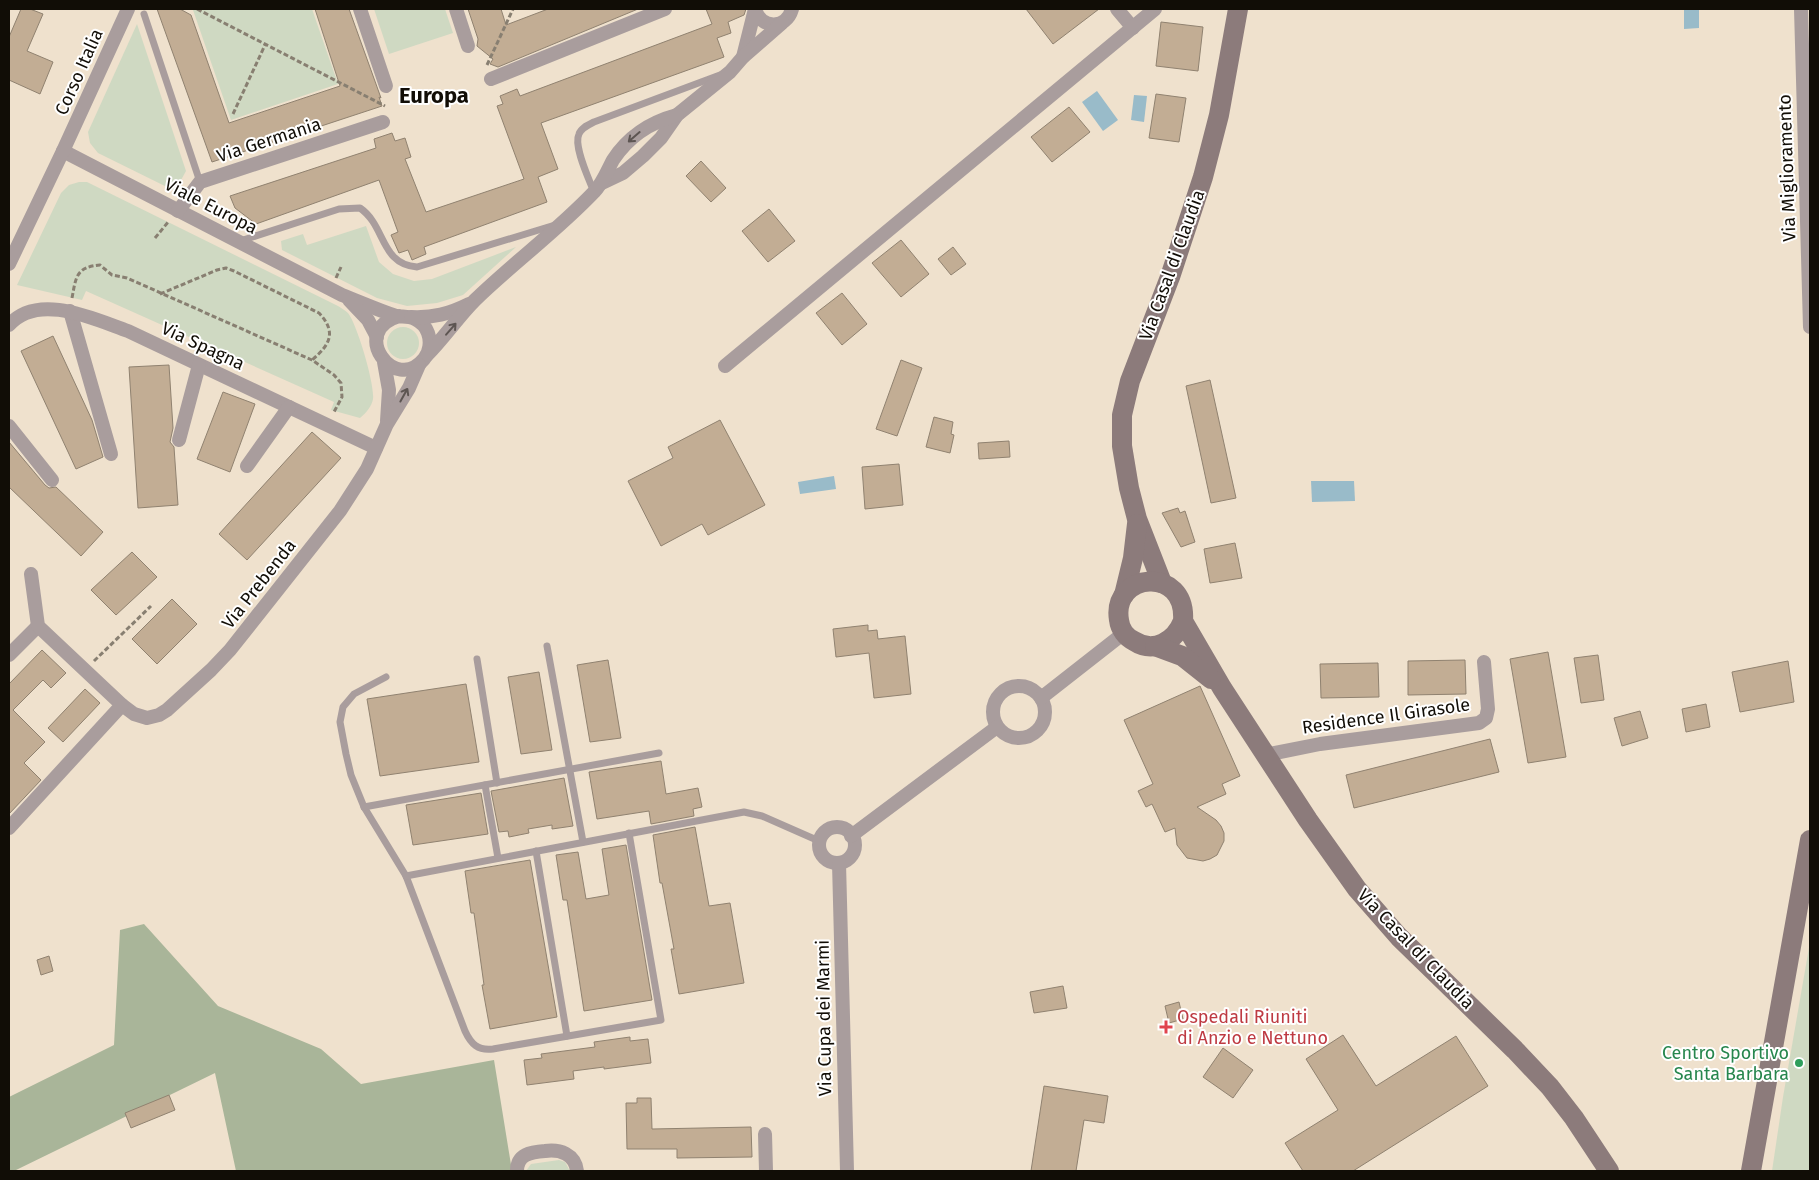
<svg xmlns="http://www.w3.org/2000/svg" width="1819" height="1180" viewBox="0 0 1819 1180" font-family="'Fira Sans',sans-serif">
<rect width="100%" height="100%" fill="#efe1cd"/>
<g fill="#cfd9c2">
<polygon points="196,9 312,9 338,84 231,120 193,10"/>
<polygon points="374,9 445,9 453,33 389,54"/>
<polygon points="137,24 186,171 175,191 98,153 90,143 88,132"/>
<path d="M79,182H87L338,306C341,308 345,310 348,313C357,324 375,385 373,399C372,406 366,413 360,418L331,410L334,402L86,291L82,300L17,285L61,193L69,185Z"/>
<polygon points="366,226 379,262 393,274 414,281 432,279 516,247 463,295 437,303 407,306 377,298 282,250 281,241 303,234 307,245"/>
<circle cx="403" cy="343" r="16"/>
<polygon points="1810,942 1810,1171 1772,1171 1783,1097"/>
<polygon points="559,1160 565,1162 570,1171 526,1171 531,1164"/>
</g>
<polygon fill="#a9b599" points="144,924 218,1006 321,1049 361,1084 494,1060 512,1171 236,1171 215,1073 14,1171 9,1171 9,1097 114,1045 120,930"/>
<g fill="#99bbc9">
<polygon points="1684,9 1699,9 1699,28 1684,29"/>
<polygon points="1097,91 1118,120 1103,131 1082,102"/>
<polygon points="1134,95 1147,96 1144,122 1131,120"/>
<polygon points="834,476 836,489 800,494 798,482"/>
<polygon points="1311,481 1354,481 1355,501 1312,502"/>
</g>
<g fill="#c2ad94" stroke="#908270">
<polygon points="21,9 30,9 43,14 27,51 53,62 40,94 9,80 9,37"/>
<polygon points="157,9 180,9 191,15 229,123 340,86 315,9 349,9 381,98 379,97 382,106 212,162"/>
<polygon points="468,9 501,9 506,25 548,9 638,9 498,67 490,64 493,59 477,46 478,39"/>
<polygon points="706,9 746,9 744,15 728,22 731,33 717,38 724,57 541,123 558,169 538,177 547,202 424,247 426,254 412,260 408,250 399,253 391,235 398,232 379,180 256,224 235,208 230,196 376,148 374,139 392,133 395,141 405,138 411,157 405,159 426,212 524,179 497,106 503,104 500,96 517,89 520,96 712,24"/>
<polygon points="1026,9 1099,9 1053,44"/>
<polygon points="1161,22 1203,27 1198,71 1156,66"/>
<polygon points="1156,94 1186,98 1179,142 1149,138"/>
<polygon points="1069,107 1090,132 1052,162 1031,137"/>
<polygon points="701,161 726,188 711,202 686,176"/>
<polygon points="769,209 795,241 768,262 742,231"/>
<polygon points="901,240 929,274 901,297 872,263"/>
<polygon points="953,247 966,264 951,275 938,259"/>
<polygon points="842,293 867,324 842,345 816,313"/>
<polygon points="53,336 92,420 103,457 76,469 21,351"/>
<polygon points="901,360 922,368 897,436 876,429"/>
<polygon points="169,365 173,428 170,442 174,447 178,505 138,508 129,367"/>
<polygon points="1210,380 1236,498 1211,503 1186,386"/>
<polygon points="223,392 255,404 230,472 197,459"/>
<polygon points="934,417 953,422 951,434 954,435 950,453 926,447"/>
<polygon points="720,420 765,505 708,535 702,524 661,546 628,481 673,458 668,447"/>
<polygon points="312,432 341,458 247,560 219,534"/>
<polygon points="1009,441 1010,457 979,459 978,443"/>
<polygon points="9,442 45,485 49,488 56,487 103,532 81,556 9,487"/>
<polygon points="899,464 903,505 865,509 862,467"/>
<polygon points="1178,508 1180,513 1185,511 1195,542 1181,547 1162,513"/>
<polygon points="1235,543 1242,578 1210,583 1204,549"/>
<polygon points="132,552 157,577 116,615 91,590"/>
<polygon points="172,599 197,624 157,664 132,639"/>
<polygon points="868,625 868,631 877,630 878,639 905,636 911,694 874,698 869,653 836,657 833,629"/>
<polygon points="42,650 66,673 51,688 43,680 13,710 45,742 24,763 41,780 9,814 9,684"/>
<polygon points="1548,652 1566,757 1528,763 1510,659"/>
<polygon points="1598,655 1604,700 1581,703 1574,658"/>
<polygon points="608,660 621,738 590,742 577,665"/>
<polygon points="1465,660 1466,694 1408,695 1408,661"/>
<polygon points="1788,661 1794,702 1740,712 1732,672"/>
<polygon points="1378,663 1379,697 1321,698 1320,664"/>
<polygon points="539,672 552,750 521,754 508,677"/>
<polygon points="466,684 479,762 380,776 367,699"/>
<polygon points="1200,686 1240,776 1222,784 1226,794 1197,807 1216,820 1221,826 1224,833 1224,841 1217,855 1210,859 1203,861 1187,858 1177,845 1175,828 1165,832 1152,804 1146,807 1138,791 1153,784 1124,720"/>
<polygon points="85,689 100,703 63,742 48,728"/>
<polygon points="1706,704 1710,727 1686,732 1682,709"/>
<polygon points="1640,711 1648,738 1622,746 1614,718"/>
<polygon points="1490,739 1499,772 1354,808 1346,775"/>
<polygon points="661,761 666,794 698,788 702,807 693,809 694,816 651,824 649,811 597,819 589,772"/>
<polygon points="564,778 573,826 552,829 552,825 528,829 529,833 509,837 508,831 499,832 491,791"/>
<polygon points="481,793 488,834 413,845 406,805"/>
<polygon points="695,827 709,906 730,903 744,983 679,994 671,949 674,949 662,883 660,883 653,835"/>
<polygon points="626,845 652,1000 584,1011 567,900 563,900 556,855 578,852 586,899 609,895 602,849"/>
<polygon points="530,860 557,1017 490,1029 482,985 484,985 474,913 471,913 465,871"/>
<polygon points="49,956 53,971 41,975 37,960"/>
<polygon points="1063,986 1067,1008 1034,1013 1030,992"/>
<polygon points="1179,1002 1183,1019 1169,1023 1165,1006"/>
<polygon points="1343,1035 1376,1086 1456,1036 1488,1086 1353,1171 1303,1171 1285,1143 1338,1110 1306,1059"/>
<polygon points="630,1037 630,1041 648,1039 651,1063 604,1069 604,1067 573,1071 574,1079 527,1085 524,1060 542,1058 541,1054 595,1047 594,1042"/>
<polygon points="1223,1048 1253,1070 1233,1098 1203,1077"/>
<polygon points="1044,1086 1108,1096 1104,1123 1084,1120 1076,1171 1031,1171"/>
<polygon points="169,1095 175,1110 131,1128 125,1113"/>
<polygon points="637,1098 651,1098 652,1129 751,1127 752,1157 677,1158 677,1149 627,1149 626,1103 637,1103"/>
</g>
<g fill="none" stroke-linecap="round" stroke-linejoin="round">
<g stroke="#887f71" stroke-width="3" stroke-dasharray="5 2.5" stroke-linecap="butt">
<polyline points="197,9 385,106"/>
<polyline points="487,65 513,9"/>
<polyline points="233,114 265,45"/>
<polyline points="155,238 169,221"/>
<polyline points="336,278 341,267"/>
<path d="M160,294L217,270L226,268L234,271L319,313C337,332 330,345 312,360"/>
<path d="M72,298C76,277 76,267 100,265L112,275L127,278L312,360L334,375L341,383L342,397L334,412"/>
<polyline points="94,661 151,606"/>
</g>
<g stroke="#a99d9d" stroke-width="7">
<polyline points="144,14 200,182"/>
<path d="M594,192C589,179 573,146 579,134C581,128 588,125 594,122L720,75"/>
<path d="M240,241L339,209L360,208C386,226 380,264 417,267L555,225"/>
<polyline points="547,646 583,842"/>
<polyline points="477,659 497,783"/>
<path d="M386,677L354,694L343,707L340,722L346,754L351,775L364,807L406,876L465,1031C471,1044 478,1051 493,1049L661,1020L629,833"/>
<polyline points="485,785 498,858"/>
<polyline points="364,807 659,753"/>
<polyline points="536,851 567,1036"/>
<polyline points="406,876 744,812 762,816 819,841"/>
</g>
<g stroke="#a99d9d" stroke-width="14">
<polyline points="360,9 386,86"/>
<polyline points="456,9 468,46"/>
<path d="M755,9C761,29 786,30 792,9"/>
<polyline points="1117,9 1133,28"/>
<polyline points="1801,9 1810,327"/>
<polyline points="743,57 755,9"/>
<polyline points="491,79 665,9"/>
<path d="M63,151L342,295C360,302 378,310 396,316C403,317 409,316 415,319C421,322 426,327 428,333C431,341 430,352 424,359C395,395 348,331 399,316"/>
<polyline points="602,183 623,173 643,156 661,138 677,115 730,72 743,57 782,23"/>
<polyline points="178,211 200,182 383,122"/>
<polyline points="9,264 63,151 128,9"/>
<polyline points="349,300 368,320 377,337"/>
<polyline points="70,311 111,454"/>
<path d="M411,317C433,318 449,314 469,304"/>
<path d="M9,325C38,292 94,319 128,331L376,448"/>
<path d="M427,355C444,338 458,317 475,300C513,263 557,231 594,192C603,183 607,171 613,160C628,137 651,122 677,115"/>
<polyline points="384,362 389,390 387,421"/>
<polyline points="725,366 1155,9"/>
<polyline points="9,426 52,480"/>
<polyline points="179,440 199,365"/>
<polyline points="247,466 289,407"/>
<polyline points="9,655 38,626"/>
<circle cx="1019" cy="712" r="26"/>
<polyline points="1041,698 1124,633"/>
<polyline points="122,705 134,714 147,718 159,715 167,710 211,670 230,650 340,511 367,469 387,424 409,388 419,365"/>
<polyline points="1265,755 1320,744 1479,723 1486,718 1488,709 1484,662"/>
<circle cx="837" cy="845" r="18"/>
<polyline points="9,828 122,705 38,626 31,574"/>
<polyline points="851,836 997,727"/>
<polyline points="839,863 847,1171"/>
<polyline points="765,1134 766,1171"/>
<path d="M517,1171C517,1154 531,1152 545,1151C560,1149 575,1154 577,1171"/>
</g>
<g stroke="#8c7b7b" stroke-width="20">
<polyline points="1162,583 1137,519 1129,488 1122,446 1122,415 1130,381 1170,277 1203,177 1219,115 1238,9"/>
<polyline points="1124,595 1133,558 1137,524"/>
<path d="M1183,621C1175,641 1154,654 1134,641C1126,637 1120,629 1119,620C1111,572 1187,565 1183,621L1222,688L1308,820L1357,889L1399,937L1515,1050L1550,1087L1574,1118L1609,1171"/>
<polyline points="1155,646 1182,656 1211,679"/>
<polyline points="1751,1171 1810,840"/>
</g>
</g>
<defs><path id="oneway-shaft" d="M-6 0H5M1.5-3L5.5 0L1.5 3" fill="none" stroke-width="1.6" stroke-linecap="round" stroke-linejoin="round" transform="scale(1.25)"/></defs>
<g stroke="#5d5552">
<use href="#oneway-shaft" transform="translate(634 137) rotate(139)"/>
<use href="#oneway-shaft" transform="translate(451 329) rotate(-49)"/>
<use href="#oneway-shaft" transform="translate(404 395) rotate(-61)"/>
</g>
<path fill="#e0444e" stroke="#fff" stroke-width="2" d="M1163.5 1019.5h5v5h5v5h-5v5h-5v-5h-5v-5h5z"/>
<circle fill="#2e9e5b" stroke="#fff" stroke-width="2" cx="1799" cy="1063" r="5"/>
<g text-anchor="middle" dominant-baseline="central" stroke-width="4" stroke-linejoin="round" paint-order="stroke">
<g font-size="18" fill="#110d06" stroke="#fff">
<text transform="translate(79 72) rotate(-66)">Corso Italia</text>
<text transform="translate(269 140) rotate(-18)">Via Germania</text>
<text transform="translate(1787 168) rotate(-92)">Via Miglioramento</text>
<text transform="translate(211 206) rotate(27)">Viale Europa</text>
<text transform="translate(1172 265) rotate(-70)">Via Casal di Claudia</text>
<text transform="translate(203 346) rotate(25)">Via Spagna</text>
<text transform="translate(259 584) rotate(-52)">Via Prebenda</text>
<text transform="translate(1386 716) rotate(-8)">Residence Il Girasole</text>
<text transform="translate(1416 949) rotate(46)">Via Casal di Claudia</text>
<text transform="translate(824 1018) rotate(-91)">Via Cupa dei Marmi</text>
</g>
<g font-size="18" fill="#be3a42" stroke="#fff" text-anchor="start">
<text x="1177" y="1017">Ospedali Riuniti<tspan x="1177" dy="21">di Anzio e Nettuno</tspan></text>
</g>
<g font-size="18" fill="#27864d" stroke="#fff" text-anchor="end">
<text x="1789" y="1053">Centro Sportivo<tspan x="1789" dy="21">Santa Barbara</tspan></text>
</g>
<g font-size="22" font-weight="bold" fill="#110d06" stroke="#fff">
<text x="434" y="95">Europa</text>
</g>
</g>
<rect width="1819" height="1180" fill="none" stroke="#110d06" stroke-width="20"/>
</svg>
